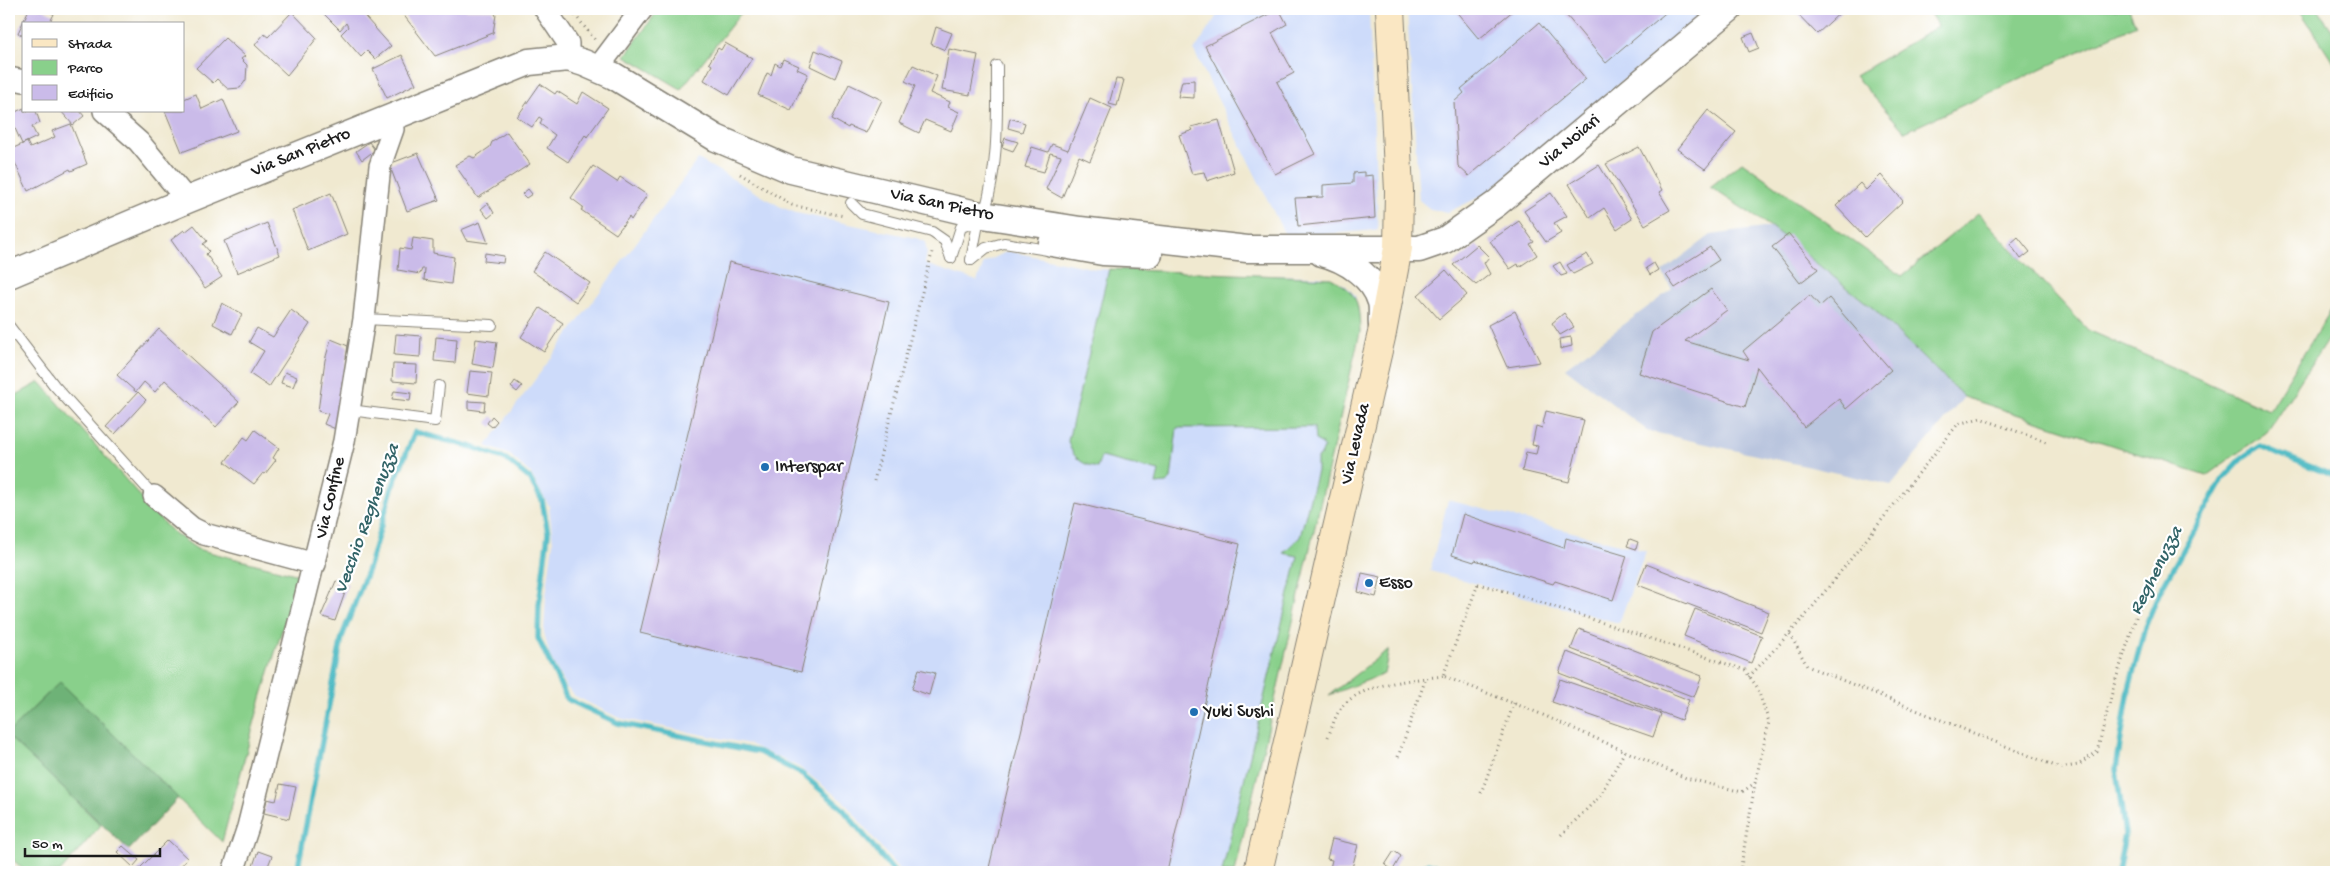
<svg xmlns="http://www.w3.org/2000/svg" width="2345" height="881" viewBox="0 0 2345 881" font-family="'Gochi Hand',sans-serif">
<rect width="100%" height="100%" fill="#fff"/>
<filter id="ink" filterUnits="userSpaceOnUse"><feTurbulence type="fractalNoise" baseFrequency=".02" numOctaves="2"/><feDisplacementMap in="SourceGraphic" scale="10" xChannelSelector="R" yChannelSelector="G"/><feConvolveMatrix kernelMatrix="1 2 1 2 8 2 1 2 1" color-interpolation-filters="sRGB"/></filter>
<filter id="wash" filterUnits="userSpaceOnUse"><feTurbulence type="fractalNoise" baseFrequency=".0096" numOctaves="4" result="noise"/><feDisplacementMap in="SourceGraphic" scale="20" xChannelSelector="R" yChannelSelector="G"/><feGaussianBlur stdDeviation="1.12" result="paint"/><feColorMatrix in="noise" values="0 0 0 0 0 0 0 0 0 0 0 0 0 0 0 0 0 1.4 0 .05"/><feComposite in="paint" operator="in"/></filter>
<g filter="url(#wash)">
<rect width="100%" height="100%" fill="#f0e9d0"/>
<g fill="#cddbfa">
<polygon points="1221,9 1369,9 1378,230 1286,237 1194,51"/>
<polygon points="1407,9 1710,9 1486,194 1448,212 1430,209 1419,200"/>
<polygon points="698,159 781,207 796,213 916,238 925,242 927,252 925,264 977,281 984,263 1008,251 1096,269 1198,274 1318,276 1331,278 1345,285 1355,295 1359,312 1360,332 1235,872 901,872 844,802 799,767 749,744 619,718 575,696 566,687 550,656 544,633 546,596 553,543 549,506 531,474 510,455 486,446"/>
<polygon points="1448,500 1646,551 1619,623 1430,571"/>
</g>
<polygon fill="#b9c5de" points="1771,227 1874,309 1964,397 1891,485 1648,431 1565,368 1672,289 1662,272 1711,235"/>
<g fill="#89d08b" stroke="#527654">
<polygon points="659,9 744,9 681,89 625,56"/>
<polygon points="1927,9 2129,9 2136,25 1905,132 1855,76 1938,26"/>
<polygon points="2299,9 2318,9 2336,38 2336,66"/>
<polygon points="1742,162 1902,276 1978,213 2088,330 2269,410 2336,302 2336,327 2267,432 2206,476 1964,397 1874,309 1771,227 1710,187"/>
<path d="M1109,269L1331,278C1358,292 1359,303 1360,332L1235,872H1222L1298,556L1283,553L1300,537L1317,471V458L1321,455L1324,448L1321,443L1315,440L1314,427L1177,428L1171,479L1166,483L1156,484L1159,471L1101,457L1097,468C1080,463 1073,458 1068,441Z"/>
<polygon points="40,382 169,529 197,549 299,575 261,698 222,842 60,682 9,732 9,399"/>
<polygon points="1389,649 1384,674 1329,695"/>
<polygon points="11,738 101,825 60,872 26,872 9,856 9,740"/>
</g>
<polygon fill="#6eb277" stroke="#45674a" points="60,682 178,798 129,850 11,739 9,740 9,732"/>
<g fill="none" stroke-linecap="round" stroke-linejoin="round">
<g stroke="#4bb9c3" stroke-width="5.5">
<polyline points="297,872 342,637 369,566 393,485 415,432 472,447 506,459 530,479 542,500 548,533 539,605 538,638 567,699 618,723 759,752 802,774 842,808 894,872"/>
<polyline points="1418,872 1428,863 1453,872"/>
<polyline points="2118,872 2125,834 2116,769 2129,689 2145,627 2160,591 2223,479 2243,457 2260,446 2336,477"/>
</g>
</g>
<g id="blocks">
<g fill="#cabbe9">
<polygon points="29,9 43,9 54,14 49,24 24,24 24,36 18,33"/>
<polygon points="325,9 358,9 391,46 375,59 367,51 361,57 341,34 348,27 346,23 340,30 322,12"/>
<polygon points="399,9 492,10 496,15 493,33 435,56"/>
<polygon points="1279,9 1287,24 1272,33 1294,73 1277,82 1315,154 1275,174 1205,46"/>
<polygon points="1454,9 1515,9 1479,39"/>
<polygon points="1561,9 1670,9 1606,63"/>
<polygon points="1793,9 1844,9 1817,34"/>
<polygon points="292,12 317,38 287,75 255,45 264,34 268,37"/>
<polygon points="1539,23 1586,79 1469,176 1458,166 1454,102 1464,93 1461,89"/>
<polygon points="936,27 952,33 945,50 931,44"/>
<polygon points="1753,33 1759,48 1749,52 1743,37"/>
<polygon points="225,38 245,56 241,59 247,65 246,80 240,88 228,89 217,79 213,83 196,68"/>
<polygon points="725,43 752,58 729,95 704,80 712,65 709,63 718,48 721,50"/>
<polygon points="949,49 978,55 970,95 942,90"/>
<polygon points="815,50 842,61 835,78 810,66"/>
<polygon points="402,55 416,84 387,98 373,69"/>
<polygon points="783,59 799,66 797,69 808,74 791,110 758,95 767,73 771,75 775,63 780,66"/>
<polygon points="913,65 937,76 930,93 950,102 948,107 959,112 951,131 925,120 919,133 899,123 915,86 905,81"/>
<polygon points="1116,79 1124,80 1117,106 1109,104"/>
<polygon points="1194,80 1194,98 1178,97 1182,81"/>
<polygon points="540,84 555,94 557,91 577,104 583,92 608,108 587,137 585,135 568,162 547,148 555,135 540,124 542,119 539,117 532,127 517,117"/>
<polygon points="849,84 882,100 866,133 849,126 848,128 832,119"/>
<polygon points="196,94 202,109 223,99 237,131 182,152 165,111 184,111 184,99"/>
<polygon points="1090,98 1112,108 1090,161 1079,156 1062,198 1046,189 1061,156 1050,153 1044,172 1025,167 1032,147 1048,152 1052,144 1068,150"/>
<polygon points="24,108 24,111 36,111 40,123 32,127 37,137 22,144 9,115"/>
<polygon points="1708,110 1736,132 1705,169 1677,149"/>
<polygon points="61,111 80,111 84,116 73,125"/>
<polygon points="1010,118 1025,123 1022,132 1008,128"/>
<polygon points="1219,120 1234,172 1207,181 1204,172 1192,174 1179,135 1193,130 1191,127"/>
<polygon points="71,124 87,164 71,171 70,169 28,191 9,150 27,142 30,148 55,137 52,131"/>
<polygon points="507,132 530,164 478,198 455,165 470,156 474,158 490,147 492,142"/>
<polygon points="1005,138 1018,142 1013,151 1002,147"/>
<polygon points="369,142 375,150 362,160 356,151"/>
<polygon points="1639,147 1662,190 1659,192 1670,210 1645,225 1606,164"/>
<polygon points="418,153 439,200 407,211 389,164"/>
<polygon points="1599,165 1632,219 1617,229 1604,208 1590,218 1569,184"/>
<polygon points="593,166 617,182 620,177 647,195 631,220 629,217 616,234 581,210 583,207 571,198"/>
<polygon points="1364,172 1364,176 1373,175 1375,218 1298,226 1295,198 1323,197 1323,185 1353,183 1353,173"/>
<polygon points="1881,175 1903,201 1865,237 1836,206 1860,183 1866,190"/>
<polygon points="528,189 532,194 526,198 522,194"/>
<polygon points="331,193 347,234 308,251 292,210"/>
<polygon points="1551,193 1567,216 1554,223 1561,233 1546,242 1524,211"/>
<polygon points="488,203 494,213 488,218 481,209"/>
<polygon points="1519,221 1534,242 1530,244 1537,255 1519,267 1518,264 1510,269 1490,241"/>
<polygon points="480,222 488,243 466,240 461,230"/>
<polygon points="267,223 280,255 237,273 224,241"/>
<polygon points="194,225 207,241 203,244 209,251 206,254 222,277 205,288 171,240 184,230 185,232"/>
<polygon points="1789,234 1818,269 1800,283 1772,247"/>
<polygon points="2018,237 2030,252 2021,259 2010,244"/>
<polygon points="413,238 433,241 433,253 454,257 451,284 424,280 425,269 422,269 420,274 398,270 400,248 411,250"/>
<polygon points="1477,245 1489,257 1484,263 1490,274 1476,285 1453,265"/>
<polygon points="1710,247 1719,260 1675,288 1666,275"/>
<polygon points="545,252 590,283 576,302 532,271"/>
<polygon points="485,253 504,256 503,263 484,261"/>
<polygon points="1587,254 1593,264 1573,274 1567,265"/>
<polygon points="729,262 889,302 801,672 640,633"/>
<polygon points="1560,262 1567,274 1561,276 1553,266"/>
<polygon points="1654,263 1658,270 1650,275 1646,268"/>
<polygon points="1446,270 1467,295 1439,319 1418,295"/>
<polygon points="1711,289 1727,310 1685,341 1749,360 1743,351 1810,295 1820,306 1829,298 1891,370 1846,409 1839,399 1804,427 1757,367 1745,407 1639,373 1652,332"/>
<polygon points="222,303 242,314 232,334 213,324"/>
<polygon points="540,308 563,323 544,352 521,337"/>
<polygon points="291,310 310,324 269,387 250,374 264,351 249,342 257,328 273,337"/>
<polygon points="1515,311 1540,362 1507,367 1488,325"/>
<polygon points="1564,313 1574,327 1560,335 1552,323"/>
<polygon points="159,329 239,402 216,427 165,380 155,392 144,382 136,392 117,375"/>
<polygon points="396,334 421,336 420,357 394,355"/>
<polygon points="436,337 457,339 455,363 434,361"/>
<polygon points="1571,337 1572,346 1560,349 1559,339"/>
<polygon points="331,339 348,346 338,430 324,424 328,414 318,411 325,360"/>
<polygon points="476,339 497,342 493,368 472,364"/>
<polygon points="393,364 417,365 416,383 392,381"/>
<polygon points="470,371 492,373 489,396 467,393"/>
<polygon points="285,372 297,377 293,387 281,383"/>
<polygon points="515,381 522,386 517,392 511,387"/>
<polygon points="394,391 411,393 410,401 392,399"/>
<polygon points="138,392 146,400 115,434 106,427"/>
<polygon points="468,401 485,402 484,411 468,409"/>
<polygon points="1546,411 1584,420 1569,482 1522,471 1526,452 1536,454 1538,446 1532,445 1536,426 1542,428"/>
<polygon points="492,416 497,421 492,427 487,423"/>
<polygon points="255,430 279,448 273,458 276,460 265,474 263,473 254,484 225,462 244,437 248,440"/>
<polygon points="1075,503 1240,544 1167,872 988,872"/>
<polygon points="1463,514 1564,548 1566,538 1627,556 1613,600 1555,581 1553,584 1475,560 1474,562 1452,555"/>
<polygon points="1630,539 1638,542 1636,549 1627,546"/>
<polygon points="1646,564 1769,612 1761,632 1638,585"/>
<polygon points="1362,573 1381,577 1376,597 1358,592"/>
<polygon points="336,581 348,584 335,621 321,616"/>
<polygon points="1695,609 1762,636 1751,663 1684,636"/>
<polygon points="1579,629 1702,676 1694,697 1571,649"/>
<polygon points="1567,652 1689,700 1681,720 1559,673"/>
<polygon points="919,669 935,673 929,695 912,689"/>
<polygon points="1560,679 1661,714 1653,737 1552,702"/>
<polygon points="280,784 296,787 289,819 264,813 267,799 276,801"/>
<polygon points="1332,839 1358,845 1351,872 1329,872 1332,860 1327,859"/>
<polygon points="168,840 188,859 174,872 136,872"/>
<polygon points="123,846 139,860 133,867 117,852"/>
<polygon points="258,851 272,856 268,866 274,868 273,872 251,872"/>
<polygon points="1394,851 1401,856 1393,870 1385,865"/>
</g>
</g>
</g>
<g filter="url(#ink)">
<use href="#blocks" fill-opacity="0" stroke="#868276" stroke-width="1"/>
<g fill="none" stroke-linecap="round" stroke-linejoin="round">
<defs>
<g id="service">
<polyline points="851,203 862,214 932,232 945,241 951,258"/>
<path d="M984,214C999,166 997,116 997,66"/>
<polyline points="968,220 972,222 977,229 971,260"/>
<polyline points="951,258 961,227 976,222"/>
<polyline points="971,260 986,248 1004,243 1054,251"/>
<polyline points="364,319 492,325"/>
<polyline points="9,326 54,385 154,496"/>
<polyline points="350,410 435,421 439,386"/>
</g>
<g id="minor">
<polyline points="545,9 568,43 568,58"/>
<polyline points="597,69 642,9"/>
<polyline points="9,78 24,81"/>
<polyline points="104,111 139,142 187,200"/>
<polyline points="154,496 192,528 204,534 315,564"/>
<polyline points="233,872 248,827 344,441 364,319 380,166 393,129 388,118"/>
</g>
<g id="tertiary">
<polyline points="1052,243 1103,252 1149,254"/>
<path d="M1322,253C1346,259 1374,277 1381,302C1383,309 1381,319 1382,326"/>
<polyline points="9,275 187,200 529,62 568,58 584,63 614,76 716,138 791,170 976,214 1080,230 1247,249 1419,249 1445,240 1496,204 1729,9"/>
</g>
<polyline id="secondary" points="1258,872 1382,333 1398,248 1399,191 1390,9"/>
</defs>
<use href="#service" stroke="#868276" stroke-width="12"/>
<use href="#minor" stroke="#868276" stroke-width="24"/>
<use href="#tertiary" stroke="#868276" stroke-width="29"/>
<use href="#secondary" stroke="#868276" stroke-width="30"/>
<g stroke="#868276" stroke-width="3" stroke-dasharray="1 4" stroke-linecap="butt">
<polyline points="575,15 596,41"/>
<polyline points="740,174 792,205 844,216"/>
<polyline points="874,481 933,249"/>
<polygon points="1478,584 1513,593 1745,670 1757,687 1769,722 1755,783 1742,792 1686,778 1536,712 1443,676"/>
<polyline points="1790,634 1807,666 2060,768 2078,765 2097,752 2114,685 2145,590"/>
<polyline points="1749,677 1807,614 1958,424 1980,418 2046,442"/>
<path d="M1328,737C1332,728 1334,719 1339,711C1356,683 1413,680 1443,676"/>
<polyline points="1398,757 1426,678"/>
<polyline points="1481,793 1514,703"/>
<polyline points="1561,835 1599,797 1625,751"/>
<polyline points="1740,872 1755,784"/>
</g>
<use href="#service" stroke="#fff" stroke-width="10"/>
<use href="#minor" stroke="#fff" stroke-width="21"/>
<use href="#tertiary" stroke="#fff" stroke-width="26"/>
<use href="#secondary" stroke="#fae7c3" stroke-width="28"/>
</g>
</g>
<g fill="#1f6fb2" stroke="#fff" stroke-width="2">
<circle cx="765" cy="467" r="5"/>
<circle cx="1369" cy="583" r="5"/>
<circle cx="1194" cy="712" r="5"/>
</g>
<g text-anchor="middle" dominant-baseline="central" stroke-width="4.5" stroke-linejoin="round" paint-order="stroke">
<g font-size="18" fill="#1c1c1c" stroke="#fff">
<text transform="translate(1570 142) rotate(-40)">Via Noiari</text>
<text transform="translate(301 153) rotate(-22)">Via San Pietro</text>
<text transform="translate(942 205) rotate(12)">Via San Pietro</text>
<text transform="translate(1356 444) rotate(-77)">Via Levada</text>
<text transform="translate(331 498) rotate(-77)">Via Confine</text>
</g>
<g font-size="18" fill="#1c1c1c" stroke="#fff" text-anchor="start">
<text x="775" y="467">Interspar</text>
<text x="1379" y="583">Esso</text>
<text x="1204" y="712">Yuki Sushi</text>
</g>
<g font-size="19" font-style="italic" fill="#316367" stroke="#fff">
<text transform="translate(368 519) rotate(-70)">Vecchio Reghenuzza</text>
<text transform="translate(2157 571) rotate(-63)">Reghenuzza</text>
</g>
</g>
<rect width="2345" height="881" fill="none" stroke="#fff" stroke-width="30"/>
<rect x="22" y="22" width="162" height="90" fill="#ffffff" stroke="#a4a4a4"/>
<rect x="32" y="39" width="25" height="8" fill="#fae7c3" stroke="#a4a4a4"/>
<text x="68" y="48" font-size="15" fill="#1c1c1c">Strada</text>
<rect x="32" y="60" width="25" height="15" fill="#89d08b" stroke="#a4a4a4"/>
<text x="68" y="72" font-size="15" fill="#1c1c1c">Parco</text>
<rect x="32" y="85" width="25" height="15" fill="#cabbe9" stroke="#a4a4a4"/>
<text x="68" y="98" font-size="15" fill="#1c1c1c">Edificio</text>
<path d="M25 848v8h135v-8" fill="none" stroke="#1c1c1c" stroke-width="2.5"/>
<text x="32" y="848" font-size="15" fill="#1c1c1c" stroke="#ffffff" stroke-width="4" paint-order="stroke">50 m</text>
</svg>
